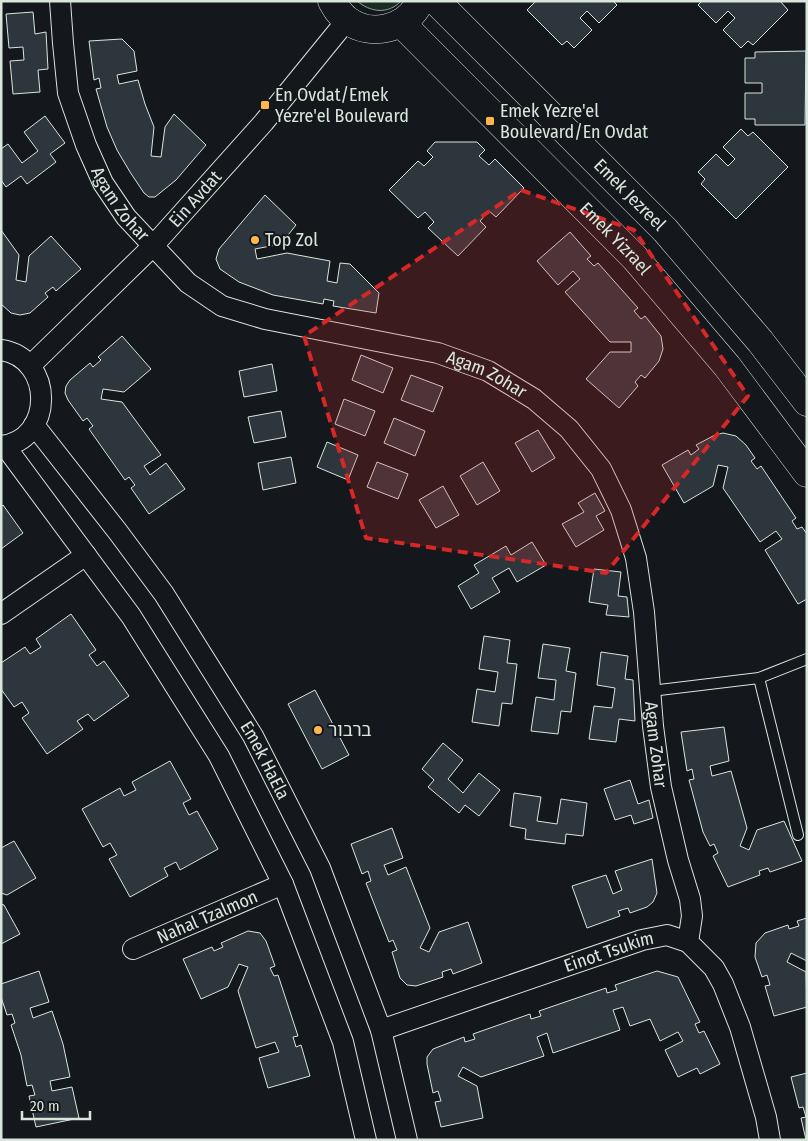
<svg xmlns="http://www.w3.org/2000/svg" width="808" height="1141" viewBox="0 0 808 1141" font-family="'Fira Sans Condensed','Noto Sans Hebrew',sans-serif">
<rect width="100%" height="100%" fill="#14181c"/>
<path fill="#1a2d24" stroke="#939e99" d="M357,1H401C388,15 370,12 357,1Z"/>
<g fill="#2c363c" stroke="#d8e6dc">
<polygon points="536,1 613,1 617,5 599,23 587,11 580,18 592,30 574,48 567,41 562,45 527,10"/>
<polygon points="702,1 780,1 788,10 753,45 748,41 741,48 723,30 735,18 728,11 716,23 698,5"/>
<polygon points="33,12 35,34 46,32 48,69 38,70 40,92 13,94 10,61 24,60 23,47 9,48 6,14"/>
<polygon points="122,39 134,51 137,71 117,75 119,84 138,80 145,104 154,127 151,156 161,157 165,127 174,114 206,145 176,180 155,197 149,197 144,193 130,172 117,150 107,127 96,89 101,88 99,78 94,80 89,41"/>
<polygon points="806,51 805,125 755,125 755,119 745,119 745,93 762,93 762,83 745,83 745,58 755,58 755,52"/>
<polygon points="45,116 65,143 50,154 56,162 27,184 21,176 6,187 1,180 1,149 8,144 22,163 38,151 24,132"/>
<polygon points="741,129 748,136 753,132 788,167 736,219 701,184 705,179 698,172 716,154 728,166 735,159 723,147"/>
<polygon points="435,142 477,142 485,150 479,156 489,165 495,159 524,188 496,217 489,211 480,221 486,227 458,256 428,228 434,222 425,212 418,218 389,190 418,161 424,166 433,157 427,151"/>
<polygon points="265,195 296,225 281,244 255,249 257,259 287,253 330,261 327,281 337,283 340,263 350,264 379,293 376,313 333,306 334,301 324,299 323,304 273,295 239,282 220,269 216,259 219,249"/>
<polygon points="1,230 19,255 16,280 26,282 29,256 51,236 81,269 56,291 53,287 45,293 48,297 30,313 20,315 11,313 1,304"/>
<polygon points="570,232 591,256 587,259 594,266 598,263 638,308 634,311 641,319 645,316 661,336 663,349 659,361 645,378 641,375 635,382 638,386 619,408 586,379 610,352 631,352 631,342 610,342 565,292 580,279 573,271 558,285 537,261"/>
<polygon points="122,336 151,369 124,392 103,389 101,399 122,402 161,455 144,466 150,475 166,463 185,489 149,514 131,488 135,485 129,477 125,480 89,429 93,426 87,418 83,421 68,400 65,393 66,386 70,380 90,363 93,367 101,360 98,357"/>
<polygon points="361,355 393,368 383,393 352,380"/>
<polygon points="272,364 277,391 244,397 239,371"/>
<polygon points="411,375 443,387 433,412 401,400"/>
<polygon points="344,399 375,411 365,436 335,424"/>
<polygon points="281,411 286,437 254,443 248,417"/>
<polygon points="394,418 425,431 415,456 384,443"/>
<polygon points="538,430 555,458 532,472 515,443"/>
<polygon points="723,433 736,436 746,445 755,458 751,461 757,469 761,466 796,518 792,521 797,529 802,527 807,534 807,599 798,604 765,550 782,539 776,531 760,542 723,488 728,467 718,465 713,486 684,503 662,465 688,450 691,455 699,449 696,445 715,435"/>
<polygon points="327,442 358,455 348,480 317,467"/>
<polygon points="291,457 296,483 263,490 258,463"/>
<polygon points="377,462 408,474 398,499 367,487"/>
<polygon points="483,462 500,491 477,505 460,476"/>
<polygon points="443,486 459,515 436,528 419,500"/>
<polygon points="595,493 605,511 596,516 604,530 576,547 562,524 584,512 578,503"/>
<polygon points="3,505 23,533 1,549 1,507"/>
<polygon points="532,542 546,565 517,582 509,568 492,578 500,592 471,609 458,586 479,573 474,565 506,546 511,555"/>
<polygon points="594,569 621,572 618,596 627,597 629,617 606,615 608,605 589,602"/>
<polygon points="71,614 96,650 89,655 97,666 104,661 129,696 94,721 88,714 77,721 83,729 47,754 22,718 29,713 22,702 14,707 1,689 1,663 25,647 30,654 41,647 36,639"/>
<polygon points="484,636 510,640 507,663 517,664 512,704 502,703 499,726 472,722 477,689 495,692 498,672 479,669"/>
<polygon points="543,644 570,648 566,671 576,673 571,712 561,711 558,734 531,731 536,697 554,700 556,680 538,678"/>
<polygon points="601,652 628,656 625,679 633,680 635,721 619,719 616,742 589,739 594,706 612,708 615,688 597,685"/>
<polygon points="315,690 349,755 322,769 288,704"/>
<polygon points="724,727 729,761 710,766 712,776 731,771 747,828 740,846 749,850 757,830 784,821 802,861 770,872 768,868 759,871 760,875 728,887 713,856 718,853 714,844 710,846 703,832 689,780 694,779 692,769 687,771 681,732"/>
<polygon points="443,743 463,760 448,779 463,793 479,773 500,790 479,816 465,805 459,813 428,787 434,780 422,769"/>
<polygon points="170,761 191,799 183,803 189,815 197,811 218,849 180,870 176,862 164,868 168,876 130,897 109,859 117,855 110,843 103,847 82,809 120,788 124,796 136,790 132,782"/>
<polygon points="630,780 638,804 649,800 653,818 634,824 631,815 615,820 604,789"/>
<polygon points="514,793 541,797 537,821 557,824 561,799 587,803 583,836 566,834 565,844 525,839 526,829 510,826"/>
<polygon points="392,828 403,858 384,865 388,875 406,867 430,928 420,948 429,952 439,932 468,922 482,963 453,974 451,969 442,972 443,977 416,986 407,985 400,978 392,952 397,950 393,940 389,942 366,883 371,881 368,871 362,874 351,844"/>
<polygon points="14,841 36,878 7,895 1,893 1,848"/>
<polygon points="652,859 657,893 653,902 647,907 630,913 628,908 618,911 620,916 587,928 572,886 606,875 613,894 622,890 615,871"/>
<polygon points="1,904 4,905 20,934 1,944"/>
<polygon points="807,918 807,961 791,953 787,962 806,972 807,1007 774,1016 765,986 770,985 767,975 762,977 755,957 756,943 765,933 788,925 789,929 799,926 797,921"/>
<polygon points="248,931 260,933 266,941 275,966 270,968 274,976 278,975 298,1036 293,1037 296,1047 301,1045 310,1076 268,1088 259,1058 279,1052 275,1042 256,1048 238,991 248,967 239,964 228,987 201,999 183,959 212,947 214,951 223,947 221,943"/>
<polygon points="39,971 49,1002 30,1008 33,1018 52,1011 63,1044 70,1077 50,1081 52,1091 72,1087 79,1118 36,1127 29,1096 35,1095 32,1085 27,1086 21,1055 11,1025 15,1023 12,1014 7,1015 1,997 1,984"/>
<polygon points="657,971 678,977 700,1022 695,1024 699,1033 704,1031 720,1064 700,1074 697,1068 678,1077 665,1050 683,1041 678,1032 660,1041 650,1019 630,1026 623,1007 613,1010 620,1030 553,1053 547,1033 537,1037 544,1056 481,1077 463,1067 458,1076 477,1086 483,1118 441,1127 435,1102 441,1101 438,1091 433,1093 427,1064 427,1057 433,1049 464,1037 465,1042 475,1039 473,1034 530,1014 531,1019 541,1016 539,1011 606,988 607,993 617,990 615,985"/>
<polygon points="807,1073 807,1140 806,1140 801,1118 806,1117 803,1107 799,1108 791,1077"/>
</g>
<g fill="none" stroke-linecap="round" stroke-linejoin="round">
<defs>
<g id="service">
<polyline points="759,678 798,835"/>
<polyline points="651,691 759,678 807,659"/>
</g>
<g id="minor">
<path id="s1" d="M60,1L63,43L68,93L86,145L103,183L126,217L188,283L222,306L265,319L438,353L488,371L534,399L569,429L601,469L621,510L636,558L644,612L653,726L661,787L678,860L690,899L692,916L688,942"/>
<path d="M1,350C55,358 54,441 1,446"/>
<path id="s2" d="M30,366L153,246L264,122L347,20"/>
<path id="s3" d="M34,425L118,532L164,594L253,736L320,868L381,1030L407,1140"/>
<polyline points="5,446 131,616 219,756 283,884 343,1042 366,1140"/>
<polyline points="1,614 86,555"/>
<path id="s4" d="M133,949L283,884"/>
<path id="s5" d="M381,1030L642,940L667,935L688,942L714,968L723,984L740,1027L766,1117L770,1140"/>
</g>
<g id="secondary">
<path d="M332,1C336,8 340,15 347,20C371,38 408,29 420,1"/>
<path id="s6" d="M436,1L665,230L760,341L807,402"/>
<path id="s7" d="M401,23L635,258L727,366L807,473"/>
</g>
</defs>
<use href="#service" stroke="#d8e6dc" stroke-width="12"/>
<use href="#minor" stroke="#d8e6dc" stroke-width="22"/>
<use href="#secondary" stroke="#d8e6dc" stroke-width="29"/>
<use href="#service" stroke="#14181c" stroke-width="10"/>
<use href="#minor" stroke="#14181c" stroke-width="20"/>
<use href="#secondary" stroke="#14181c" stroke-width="28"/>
</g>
<path fill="#d62828" fill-opacity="0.2" stroke="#d62828" stroke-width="4" stroke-dasharray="10 6" stroke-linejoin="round" d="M521,190L634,230L748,396L606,573L366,538L304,336Z"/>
<g fill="#ffb74d" stroke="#14181c" stroke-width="2">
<rect x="260" y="100" width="10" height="10" rx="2.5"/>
<rect x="485" y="116" width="10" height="10" rx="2.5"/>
<circle cx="255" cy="240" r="5"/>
<circle cx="318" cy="730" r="5"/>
</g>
<g text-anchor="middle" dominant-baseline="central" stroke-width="4" stroke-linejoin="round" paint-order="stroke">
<g font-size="18" fill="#d8e6dc" stroke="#14181c" text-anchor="start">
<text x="275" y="95">En Ovdat/Emek<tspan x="275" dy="21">Yezre'el Boulevard</tspan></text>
<text x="500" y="111">Emek Yezre'el<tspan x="500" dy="21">Boulevard/En Ovdat</tspan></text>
<text x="265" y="240">Top Zol</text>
<text x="328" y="730">ברבור</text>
</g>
<g font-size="18" fill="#d8e6dc" stroke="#14181c">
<text stroke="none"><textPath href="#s6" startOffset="274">Emek Jezreel</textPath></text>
<text stroke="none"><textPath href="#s2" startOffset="235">Ein Avdat</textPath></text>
<text stroke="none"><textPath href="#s1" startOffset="216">Agam Zohar</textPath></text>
<text stroke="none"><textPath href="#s7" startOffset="304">Emek Yizrael</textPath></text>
<text stroke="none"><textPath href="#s1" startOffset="636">Agam Zohar</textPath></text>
<text stroke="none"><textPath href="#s1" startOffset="1071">Agam Zohar</textPath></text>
<text stroke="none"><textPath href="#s3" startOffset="408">Emek HaEla</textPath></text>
<text stroke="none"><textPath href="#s4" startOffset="81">Nahal Tzalmon</textPath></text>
<text stroke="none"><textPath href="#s5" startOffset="241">Einot Tsukim</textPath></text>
</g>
</g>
<rect width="808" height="1141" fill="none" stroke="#d8e6dc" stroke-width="5"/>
<path d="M22 1111v8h68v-8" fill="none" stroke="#d8e6dc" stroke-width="2.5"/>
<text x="30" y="1111" font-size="15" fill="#d8e6dc" stroke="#14181c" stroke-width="4" paint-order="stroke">20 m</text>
</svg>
